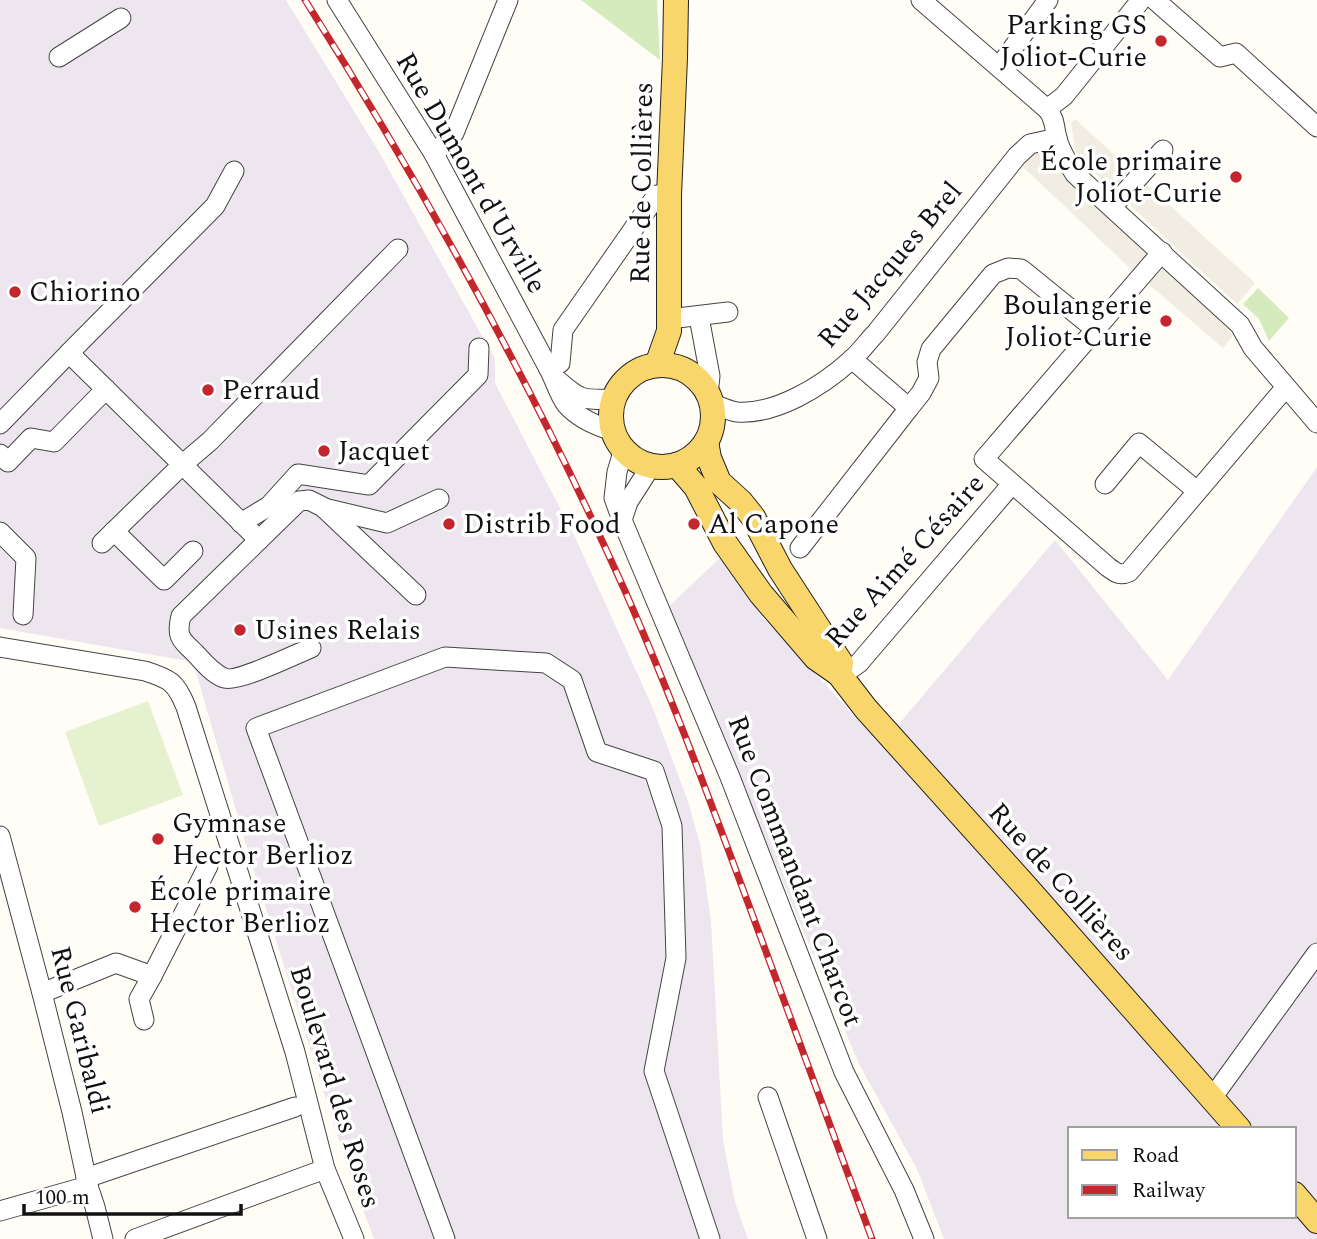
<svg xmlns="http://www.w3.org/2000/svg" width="1317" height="1239" viewBox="0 0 1317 1239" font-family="Spectral,serif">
<rect width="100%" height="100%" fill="#fffdf5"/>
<g fill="#eee6ef" fill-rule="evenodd">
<polygon points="0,0 286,0 379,152 495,359 495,383 575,537 652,706 688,801 700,844 711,921 723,1140 735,1202 748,1239 374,1239 349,1172 250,858 193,662 0,628"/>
<path d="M1317,467V1239H944L917,1169L859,1064L668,607L721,557L761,615L881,745L1055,540L1168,680ZM1070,1129H1294V1216H1070Z"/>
</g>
<g fill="#d5ebbd">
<polygon points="581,0 657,0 660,60"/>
<polygon points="1258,288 1289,318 1269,341 1259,319 1243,304"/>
</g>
<polygon fill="#e6f2cf" points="148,701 183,795 99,826 65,732"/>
<g fill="#f1ede2">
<polygon points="1075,119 1255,283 1237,304 1080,159 1076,153 1071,123"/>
<polygon points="1045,150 1052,153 1070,178 1068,182 1222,323 1233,336 1223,348 1130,268 1021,165 1030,153"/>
</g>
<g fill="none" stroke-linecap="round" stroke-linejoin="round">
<defs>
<g id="minor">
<path d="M337,0L434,154L549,369C555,380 559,395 566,404C579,419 596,426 614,431"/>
<path d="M921,0L1047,109C1056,119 1054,130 1058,142C1062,154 1068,163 1075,174L1240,325L1253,348L1317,423"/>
<polyline points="1155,0 1220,57 1236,53 1317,127"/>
<polyline points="59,57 121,18"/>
<polyline points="999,67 1048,0"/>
<polyline points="1047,109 1064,96 1141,0"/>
<polyline points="434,154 454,133 508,0"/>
<polyline points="1112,207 1163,150"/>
<path d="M1162,252L984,459L1108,567C1116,573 1120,576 1129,572L1286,387"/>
<polyline points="699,317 710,376 708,394"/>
<polyline points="669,319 728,312"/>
<polyline points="69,353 215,206 234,171"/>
<polyline points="549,369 560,363 563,330 657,195 669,195"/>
<path d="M556,379C581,401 582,400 614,399"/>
<path d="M711,403C719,406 729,411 737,412C776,415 822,386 850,361C860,353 867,342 876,333L1017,156L1030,144L1057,138"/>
<polyline points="909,408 921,393 929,378 927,362 931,349 993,274 1008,268 1021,269 1095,329"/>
<path d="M0,424L69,353L259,540L181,616C176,636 180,639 195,653C203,662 212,673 224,678C237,683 296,654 311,648"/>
<polyline points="624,449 617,472 614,498 622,520 730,777 844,1072 904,1190 924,1239"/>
<polyline points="0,454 8,462 31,438 54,442 106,389"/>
<polyline points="1105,484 1139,443 1197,491"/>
<polyline points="324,508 387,523 439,499"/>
<polyline points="622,520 628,502 651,466"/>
<polyline points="241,523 269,506 298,474 369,485 478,375 479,348"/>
<polyline points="114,531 164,580 193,551"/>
<polyline points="0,532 26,558 23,615"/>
<polyline points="259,540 299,501 309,500 323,507 416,595"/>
<polyline points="102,543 183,464 210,441 398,249"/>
<polyline points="800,548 909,408 852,359"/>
<path d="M0,647L145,671C170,679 176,682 186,707L295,1052L325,1169L354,1239"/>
<polyline points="839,674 852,668 859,663 1012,484"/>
<polyline points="0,836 42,993 72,1112 88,1186 95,1207 103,1239"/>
<polyline points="42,993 116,963 152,976 208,866"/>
<polyline points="144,1020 139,999 152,976"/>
<polyline points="768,1097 817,1239"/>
<polyline points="1212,1098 1317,953"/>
<polyline points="86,1178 295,1107"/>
<polyline points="0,1211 88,1186"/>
<polyline points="135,1239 325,1169"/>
<polyline points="445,1239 256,728 445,657 546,663 572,680 597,752 654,771 672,826 676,958 654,1071 710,1239"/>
</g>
<g id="major">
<polyline points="657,365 669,331 669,195 675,58 676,0"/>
<circle cx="662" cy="416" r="51"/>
<polyline points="706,442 709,458 719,482 741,502 753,517 780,569 841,663 839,674"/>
<polyline points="677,465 696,487 725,543 761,594 816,658 839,674 866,709 1027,888 1239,1129"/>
<polyline points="1294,1194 1317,1221"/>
</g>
</defs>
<use href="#minor" stroke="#444" stroke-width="21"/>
<use href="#major" stroke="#222" stroke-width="26"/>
<use href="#minor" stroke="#fff" stroke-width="19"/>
<use href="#major" stroke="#f9d66b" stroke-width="24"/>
<defs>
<path id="rail" d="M305,0C425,190 533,386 625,591C674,702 716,816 758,930C796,1033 834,1136 872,1239"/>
</defs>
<use href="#rail" stroke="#c4262e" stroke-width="7"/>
<use href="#rail" stroke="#fff" stroke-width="4.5" stroke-dasharray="13" stroke-linecap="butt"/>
</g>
<g fill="#c4262e" stroke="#fff" stroke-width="2.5">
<circle cx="1161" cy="41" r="7"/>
<circle cx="1236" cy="177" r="7"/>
<circle cx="15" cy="292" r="7"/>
<circle cx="1166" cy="321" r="7"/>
<circle cx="208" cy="390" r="7"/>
<circle cx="324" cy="451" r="7"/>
<circle cx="449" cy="524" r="7"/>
<circle cx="694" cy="524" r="7"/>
<circle cx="240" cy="630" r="7"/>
<circle cx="158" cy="839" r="7"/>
<circle cx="135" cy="907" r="7"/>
</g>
<g text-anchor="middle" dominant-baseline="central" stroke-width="7" stroke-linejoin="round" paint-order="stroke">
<g font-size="28" fill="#111" stroke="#fff" text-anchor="start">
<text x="1147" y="25" text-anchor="end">Parking GS<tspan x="1147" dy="32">Joliot-Curie</tspan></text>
<text x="1222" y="161" text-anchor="end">École primaire<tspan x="1222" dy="32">Joliot-Curie</tspan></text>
<text x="29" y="292">Chiorino</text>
<text x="1152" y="305" text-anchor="end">Boulangerie<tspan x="1152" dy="32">Joliot-Curie</tspan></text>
<text x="222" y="390">Perraud</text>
<text x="338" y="451">Jacquet</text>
<text x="463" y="524">Distrib Food</text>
<text x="708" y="524">Al Capone</text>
<text x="254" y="630">Usines Relais</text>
<text x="172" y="823">Gymnase<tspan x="172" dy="32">Hector Berlioz</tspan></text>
<text x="149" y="891">École primaire<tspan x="149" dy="32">Hector Berlioz</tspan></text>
</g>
<g font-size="28" fill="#111" stroke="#fff">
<text transform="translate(471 173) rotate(60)">Rue Dumont d'Urville</text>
<text transform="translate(642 183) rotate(-89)">Rue de Collières</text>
<text transform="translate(890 265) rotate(-50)">Rue Jacques Brel</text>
<text transform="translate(905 561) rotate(-48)">Rue Aimé Césaire</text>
<text transform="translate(795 871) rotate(69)">Rue Commandant Charcot</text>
<text transform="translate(1061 882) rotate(48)">Rue de Collières</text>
<text transform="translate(80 1030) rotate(76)">Rue Garibaldi</text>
<text transform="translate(335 1087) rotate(73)">Boulevard des Roses</text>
</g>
</g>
<rect x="1068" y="1127" width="228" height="91" fill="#ffffff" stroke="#a0a0a0" stroke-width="2"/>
<rect x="1082" y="1150" width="35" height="10" fill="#f9d66b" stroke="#a0a0a0" stroke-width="2"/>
<text x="1132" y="1162" font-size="21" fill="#111111">Road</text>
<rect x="1082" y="1185" width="35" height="10" fill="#c4262e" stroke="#a0a0a0" stroke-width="2"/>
<text x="1132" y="1197" font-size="21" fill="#111111">Railway</text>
<path d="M24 1204v10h217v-10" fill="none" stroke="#111111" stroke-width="3.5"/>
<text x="35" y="1204" font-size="21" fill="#111111" stroke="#ffffff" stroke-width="5" paint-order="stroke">100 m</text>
</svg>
